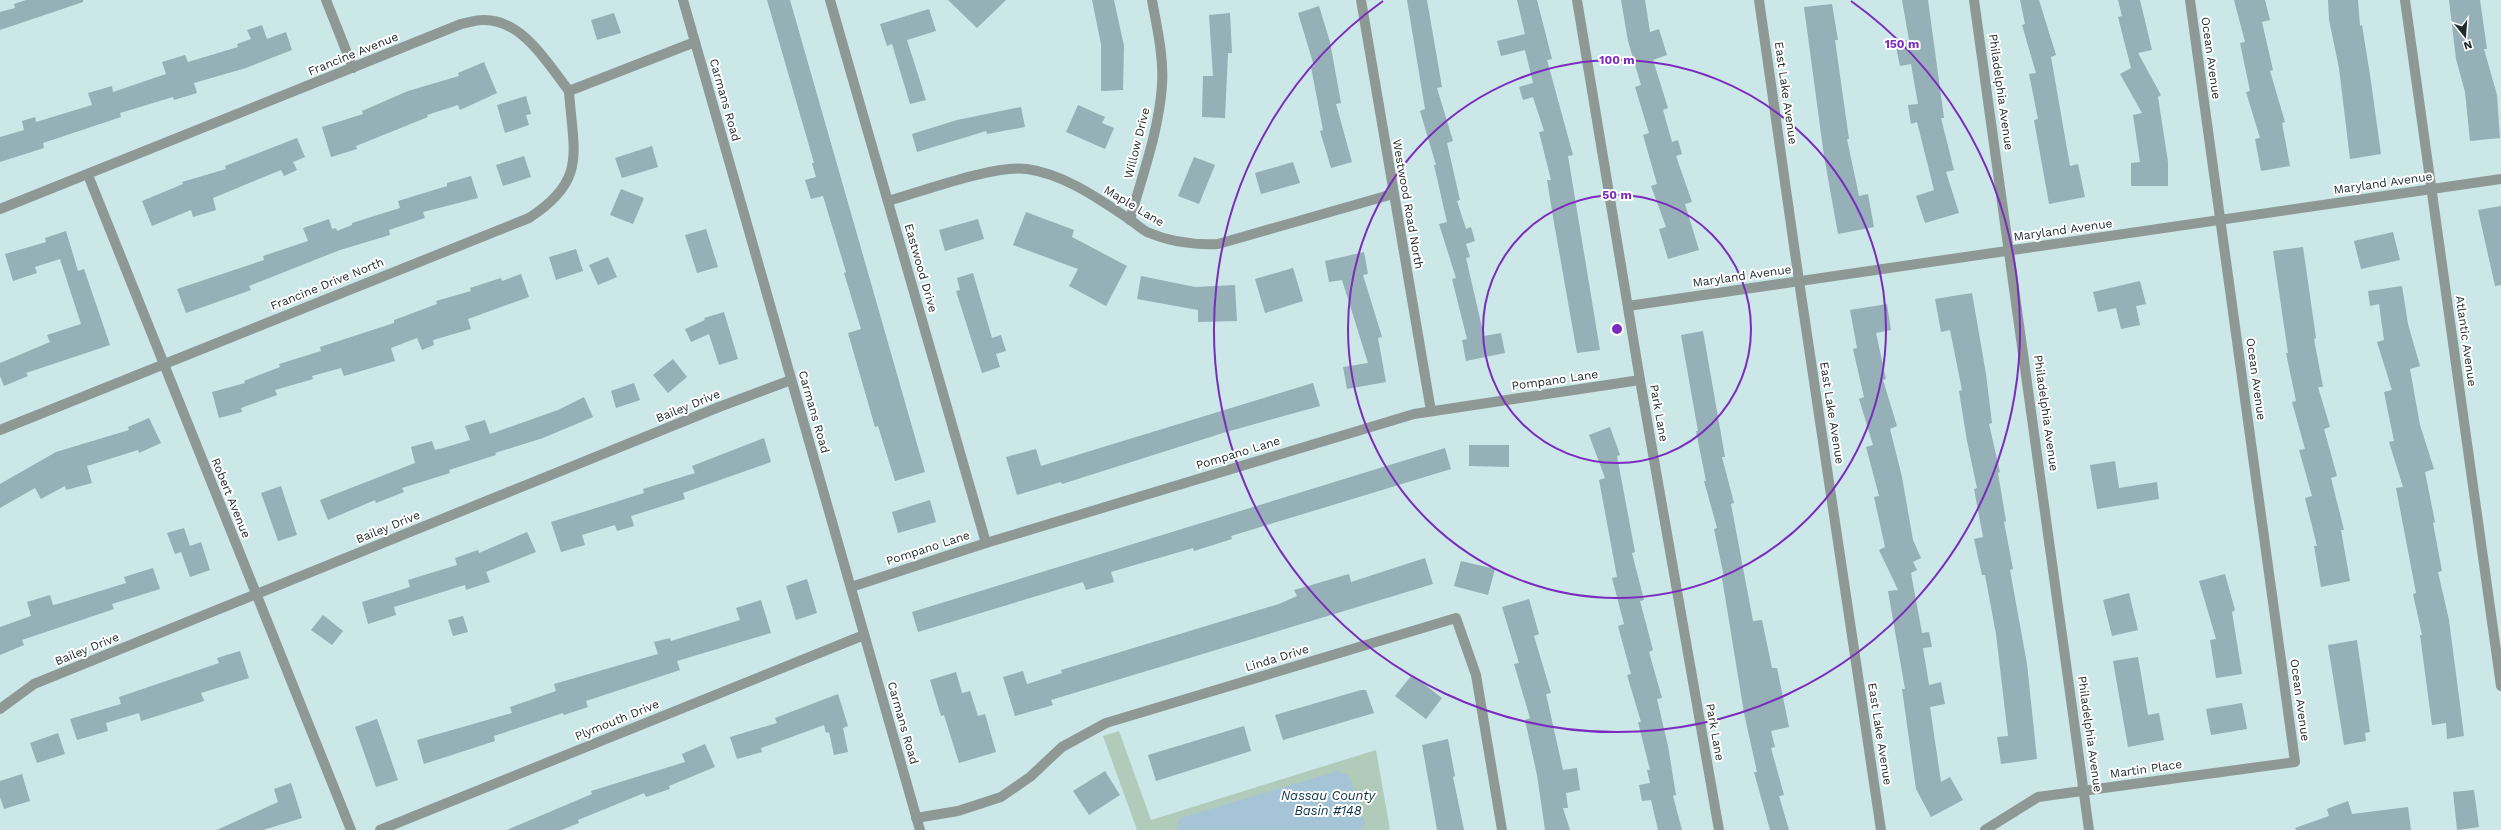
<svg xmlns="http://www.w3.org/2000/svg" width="2501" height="830" viewBox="0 0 2501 830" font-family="'Work Sans',sans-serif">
<rect width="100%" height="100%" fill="#cbe7e7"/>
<polygon fill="#b1cbbb" points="1119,731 1151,820 1376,750 1390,830 1137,830 1103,736"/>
<polygon fill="#a5c4d5" points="1338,771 1349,776 1365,823 1362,830 1176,830 1180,818"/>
<g fill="#95b0b6">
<polygon points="26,0 83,0 83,2 0,30 0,12 15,8 14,4"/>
<polygon points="767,0 790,0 925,472 895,481 878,426 875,427 848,333 861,329 844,273 846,272 823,196 811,199 805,180 816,177 812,163 814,163"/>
<polygon points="948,0 1006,0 977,28"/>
<polygon points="1092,0 1114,0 1124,46 1123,90 1101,91 1101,44"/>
<polygon points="1407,0 1427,0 1442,87 1437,88 1453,141 1447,143 1460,200 1457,201 1466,229 1471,227 1475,241 1466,244 1470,257 1466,258 1484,336 1501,333 1505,353 1466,361 1462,340 1467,339 1452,279 1456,278 1439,224 1447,222 1434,165 1436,165 1420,111 1425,109"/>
<polygon points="1517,0 1537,0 1552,59 1547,60 1573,155 1568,156 1600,350 1577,353 1553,217 1547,180 1551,180 1539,132 1544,131 1533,97 1523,100 1519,87 1533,83 1525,50 1501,56 1497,41 1525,34"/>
<polygon points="1621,0 1645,0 1650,32 1659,29 1667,55 1653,60 1668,108 1663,110 1672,142 1678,140 1682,154 1676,156 1692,202 1685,204 1699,250 1668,259 1659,229 1666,227 1651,186 1657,184 1643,135 1649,133 1635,87 1641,85 1628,41"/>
<polygon points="1902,0 1928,0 1944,118 1941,118 1954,170 1946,172 1959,213 1925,223 1916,196 1934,190 1917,122 1911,124 1908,105 1918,104 1911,64 1900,66 1895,42 1909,40"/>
<polygon points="2020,0 2039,0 2056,55 2051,57 2070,166 2078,164 2085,197 2049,204 2034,120 2038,119 2029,74 2036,73 2022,25 2025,24"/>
<polygon points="2118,0 2140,0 2152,50 2138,53 2161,95 2158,97 2168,162 2168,186 2131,186 2131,163 2140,162 2133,115 2142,113 2120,74 2131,68 2118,17 2122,16"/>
<polygon points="2234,0 2265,0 2270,20 2262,22 2273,70 2270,71 2285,122 2282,123 2290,166 2261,171 2255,139 2260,138 2246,92 2250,91 2240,43 2245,42"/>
<polygon points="2328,0 2358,0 2360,26 2362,25 2370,75 2381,154 2350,159 2339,68 2329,20"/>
<polygon points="2449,0 2480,0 2487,49 2484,49 2497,95 2500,138 2470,141 2465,92 2456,59"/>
<polygon points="1832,4 1838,40 1835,40 1849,139 1847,139 1859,196 1868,194 1874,227 1838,234 1824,156 1804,7"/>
<polygon points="1319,6 1330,42 1341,103 1336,104 1352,162 1331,168 1320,131 1323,130 1311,67 1314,66 1298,13"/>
<polygon points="929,9 936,31 907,40 926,100 910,104 892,44 887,46 880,24"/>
<polygon points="614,13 621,33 597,40 591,20"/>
<polygon points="1230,13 1232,53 1228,53 1225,118 1202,117 1203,76 1213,76 1209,15"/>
<polygon points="262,25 267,39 286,32 292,50 246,68 194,83 197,93 174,100 173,97 120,113 121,117 43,143 44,148 0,162 0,137 24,130 22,121 35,117 36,122 92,105 88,93 112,86 113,92 166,74 162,62 185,55 188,62 238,47 237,44 251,39 247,30"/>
<polygon points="484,62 497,93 460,110 458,105 427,115 428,117 356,146 357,149 331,157 322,127 363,114 362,111 408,91 459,76 458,73"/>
<polygon points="526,96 531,114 526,115 529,125 505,133 497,105"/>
<polygon points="1078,105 1105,117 1102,123 1114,128 1105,149 1066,132"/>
<polygon points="1021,107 1025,127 987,134 986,131 917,152 912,134 957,120"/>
<polygon points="297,138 305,157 293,162 297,170 284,176 281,170 213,198 216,210 193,217 191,210 152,226 142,201 183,184 182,182 226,169 225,166"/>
<polygon points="652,146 658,167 622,178 615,158"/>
<polygon points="524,156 531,177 503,186 496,165"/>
<polygon points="1194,157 1215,165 1199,204 1178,196"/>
<polygon points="1293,162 1300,183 1261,194 1255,173"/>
<polygon points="471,176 478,198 423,212 425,218 389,230 390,235 340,250 249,286 251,290 186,313 177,289 264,260 263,256 308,241 303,228 329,219 332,229 336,228 337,231 352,225 352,223 400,208 398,201 447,186 447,183"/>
<polygon points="621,189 644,198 633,224 610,215"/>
<polygon points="2501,206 2501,285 2495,286 2478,210"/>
<polygon points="1026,212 1074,230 1072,237 1127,266 1106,306 1069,286 1078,269 1013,245"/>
<polygon points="978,219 984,239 945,251 939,230"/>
<polygon points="706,229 718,267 697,273 685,235"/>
<polygon points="66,231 78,271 84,269 110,345 26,373 28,376 4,386 0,376 0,363 50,342 47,335 81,324 60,259 35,267 37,273 13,281 5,254 46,242 45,238"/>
<polygon points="2393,232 2400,260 2361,269 2354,241"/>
<polygon points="2303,247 2316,338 2314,339 2323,387 2318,387 2330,427 2324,429 2337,476 2331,478 2344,530 2341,530 2350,581 2321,587 2314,546 2317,546 2305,498 2312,496 2299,450 2305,449 2292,402 2296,401 2286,353 2288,353 2273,251"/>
<polygon points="576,249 583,271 556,280 549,257"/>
<polygon points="1364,252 1368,274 1363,275 1382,337 1378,338 1386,382 1347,389 1343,367 1368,363 1342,280 1329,282 1325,261"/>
<polygon points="608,257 617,277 598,285 589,265"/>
<polygon points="1293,268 1303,301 1265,313 1255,279"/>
<polygon points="973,273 992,338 1001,335 1006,351 996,354 1000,367 982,373 956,291 960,290 957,278"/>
<polygon points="521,274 529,297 468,319 471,329 433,340 434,345 422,350 417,338 391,348 395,361 344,376 341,368 312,376 313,379 275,390 277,395 241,408 242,412 219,418 212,392 245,383 244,381 280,367 279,364 321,351 320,347 394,323 394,320 437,304 436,301 471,291 470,288 501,278 502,281"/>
<polygon points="1141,276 1195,287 1235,285 1237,321 1198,322 1198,310 1137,299"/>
<polygon points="2140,281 2146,304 2136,306 2140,325 2121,329 2116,308 2098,312 2093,292"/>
<polygon points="2402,286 2408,324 2420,366 2410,369 2420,425 2434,469 2425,472 2435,522 2433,523 2442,571 2438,572 2449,620 2464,736 2447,739 2446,723 2432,725 2420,635 2422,635 2413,594 2416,593 2396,488 2403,487 2389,442 2394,441 2384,392 2392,390 2377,342 2384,340 2379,304 2370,306 2368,291"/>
<polygon points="1972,293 1986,374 1992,423 1989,424 2000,472 1998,473 2006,521 2004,522 2013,569 2010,570 2027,664 2037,759 2001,764 1997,737 2008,736 1996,634 1985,575 1982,575 1974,539 1983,537 1974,489 1977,488 1967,441 1959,391 1962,390 1950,330 1941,332 1935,299"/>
<polygon points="1887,304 1891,330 1876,333 1886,379 1883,380 1897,426 1890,429 1902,477 1913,540 1921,558 1913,562 1917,570 1911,573 1922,633 1929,632 1932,647 1923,648 1929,685 1941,682 1945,704 1930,707 1941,782 1950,777 1963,800 1931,817 1916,789 1902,689 1905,689 1888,591 1898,590 1879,550 1885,547 1874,497 1879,496 1866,447 1873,445 1859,399 1864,397 1853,349 1857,348 1850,310"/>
<polygon points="724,312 738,359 719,365 709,334 691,342 685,329 705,320 704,318"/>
<polygon points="1703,331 1725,457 1722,457 1734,503 1731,504 1753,621 1762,620 1772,668 1777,668 1789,727 1771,731 1775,747 1771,748 1784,795 1779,796 1789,830 1770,830 1754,772 1757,772 1744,713 1722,578 1724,577 1714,529 1717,528 1704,481 1706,481 1696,431 1698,431 1681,335"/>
<polygon points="673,359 687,377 668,393 653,375"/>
<polygon points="634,383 640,400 616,408 611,391"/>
<polygon points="1313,383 1320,406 1226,432 1062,484 1061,482 1017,495 1006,457 1036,449 1041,466"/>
<polygon points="584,397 593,417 543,438 495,453 496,455 449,470 450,473 402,488 404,492 376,503 375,500 328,520 320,500 415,463 411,447 432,441 435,450 443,448 470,440 465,426 485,420 490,434 558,410"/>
<polygon points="149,418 161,443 139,453 138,450 87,466 92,483 66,490 65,486 41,499 35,488 0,508 0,484 56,452 129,430 128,427"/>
<polygon points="1610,427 1620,455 1617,456 1635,552 1632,553 1644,600 1640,601 1653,650 1649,652 1662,698 1657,699 1668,746 1676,795 1673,796 1682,830 1658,830 1651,800 1642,801 1639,785 1650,783 1647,770 1650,770 1638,722 1641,722 1627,675 1631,674 1618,626 1624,624 1612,578 1617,577 1599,480 1605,478 1589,435"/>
<polygon points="764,438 771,462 683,493 685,499 631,516 634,526 617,531 615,525 582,535 585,545 561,552 551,522 644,493 643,489 695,473 692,466"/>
<polygon points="1469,445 1509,445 1509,467 1469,466"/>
<polygon points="1445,448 1451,469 1231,536 1232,539 1194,551 1193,548 1111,572 1114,582 1086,590 1083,582 918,632 912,612"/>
<polygon points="2115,461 2119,488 2157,482 2159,499 2097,509 2090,465"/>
<polygon points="281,486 297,535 278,541 261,493"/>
<polygon points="930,500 936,522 898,533 892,512"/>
<polygon points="184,528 190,546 201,542 210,570 190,577 181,552 175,554 167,533"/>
<polygon points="527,532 536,552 486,572 490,582 466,590 465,585 394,607 396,615 368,624 362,602 410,587 408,580 457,565 455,558 478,550 479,553"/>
<polygon points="1425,558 1433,584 1051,700 1053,705 1015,716 1003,677 1023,671 1027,684 1062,673 1061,670 1279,604 1297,596 1294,590 1349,574 1351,582"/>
<polygon points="1461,561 1495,569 1488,595 1454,586"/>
<polygon points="153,568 160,589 112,604 114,609 22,640 24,645 0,655 0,627 31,616 27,602 50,595 53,605 61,603 126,583 124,577"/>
<polygon points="2225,574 2235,610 2232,612 2242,674 2216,678 2210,640 2216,639 2199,581"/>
<polygon points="807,579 817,613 796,620 786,586"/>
<polygon points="2129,593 2138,630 2112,636 2103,600"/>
<polygon points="1529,599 1539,634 1534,636 1551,693 1546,694 1563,770 1577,768 1580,790 1566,793 1568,808 1563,808 1570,830 1545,830 1537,775 1525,720 1530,718 1514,664 1519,663 1502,607"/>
<polygon points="761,600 771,633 677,661 680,670 586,701 588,707 564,715 563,713 494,736 495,741 424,764 417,740 512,713 510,707 556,691 554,684 658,654 654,642 670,638 671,641 740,620 736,608"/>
<polygon points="323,615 343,631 332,645 311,630"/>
<polygon points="463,616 468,632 453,636 448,620"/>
<polygon points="2357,640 2370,732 2365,733 2366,741 2344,745 2328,645"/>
<polygon points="240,651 249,678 201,693 204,701 141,721 139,713 106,723 108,731 77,740 70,719 121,704 119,697 219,663 217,658"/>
<polygon points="2138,657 2148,715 2159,713 2164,740 2128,747 2113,661"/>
<polygon points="956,672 962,693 970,691 978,716 985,714 996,752 959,763 944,715 941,716 930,680"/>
<polygon points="1412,675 1442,698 1426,719 1395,696"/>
<polygon points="1361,690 1366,690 1374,713 1283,740 1275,715"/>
<polygon points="838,694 848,726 843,728 848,752 834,755 829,732 826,733 824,725 761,748 762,752 737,759 730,737 777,723 775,718"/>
<polygon points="2242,703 2247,729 2211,735 2206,709"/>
<polygon points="377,719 398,780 376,787 355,727"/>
<polygon points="1244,726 1251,751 1156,781 1148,755"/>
<polygon points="58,733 65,754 37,763 30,743"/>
<polygon points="1448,739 1455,776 1453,777 1464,830 1437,830 1432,801 1422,745"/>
<polygon points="705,744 715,767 669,786 670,789 646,797 644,793 578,820 579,823 561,830 507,830 592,794 591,791 685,762 682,754"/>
<polygon points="1105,771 1120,795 1089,815 1073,791"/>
<polygon points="22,774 30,801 4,809 0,797 0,781"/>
<polygon points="291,783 302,818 263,830 217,830 278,802 274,789"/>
<polygon points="2474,790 2479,827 2457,830 2453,792"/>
<polygon points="2348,801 2352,814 2408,807 2411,830 2296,830 2295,828 2329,816 2327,809"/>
</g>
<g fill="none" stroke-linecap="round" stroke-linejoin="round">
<g stroke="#8e9996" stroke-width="10">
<polyline points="326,0 353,68"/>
<polyline points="830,0 986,543"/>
<polyline points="1361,0 1431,411"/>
<polyline points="1577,0 1640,380 1719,830"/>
<polyline points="1759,0 1799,281 1881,830"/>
<polyline points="1974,0 2089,830"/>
<polyline points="2405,0 2501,686"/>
<polyline points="569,91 695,42"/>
<polyline points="88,175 351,830"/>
<path d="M888,201C924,191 992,165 1027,169C1064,174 1099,199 1129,219C1135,223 1141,229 1147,232C1170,242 1193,245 1218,244L1393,194"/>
<path d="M0,209L461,24C468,23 475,20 482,20C522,18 548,64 569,91"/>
<path d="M1130,220C1142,176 1159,131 1162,85C1164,57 1157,28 1152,0"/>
<polyline points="1628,306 2501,179"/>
<path d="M0,430L529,218C588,180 573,152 569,91"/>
<polyline points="851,587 986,543 1414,414 1640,380"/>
<polyline points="0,709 34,684 719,407 791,380"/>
<polyline points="916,818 958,811 1001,797 1030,777 1062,747 1106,723 1456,618 1476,675 1502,830"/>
<polyline points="380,830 864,635"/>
<polyline points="1985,830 2038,797 2295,762 2190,0"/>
</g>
<polyline stroke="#8e9996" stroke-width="10" points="683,0 920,830"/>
</g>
<g fill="none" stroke="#7b2cbf" stroke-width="2">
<circle cx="1617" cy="329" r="134"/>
<circle cx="1617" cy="329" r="269"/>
<path d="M1851 1A403 403 0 1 1 1383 1"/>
</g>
<g text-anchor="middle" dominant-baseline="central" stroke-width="4" stroke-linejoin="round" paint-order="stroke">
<g font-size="12" fill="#1e2929" stroke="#fff">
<text transform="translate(353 54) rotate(-22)">Francine Avenue</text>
<text transform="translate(2211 58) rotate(82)">Ocean Avenue</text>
<text transform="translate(2001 92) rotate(82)">Philadelphia Avenue</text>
<text transform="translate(1786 93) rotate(82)">East Lake Avenue</text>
<text transform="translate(725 100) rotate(74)">Carmans Road</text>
<text transform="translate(1137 143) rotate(-76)">Willow Drive</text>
<text transform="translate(2383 183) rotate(-8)">Maryland Avenue</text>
<text transform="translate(1408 204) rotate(80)">Westwood Road North</text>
<text transform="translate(1134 206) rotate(31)">Maple Lane</text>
<text transform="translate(2063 230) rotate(-8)">Maryland Avenue</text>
<text transform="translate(921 268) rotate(74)">Eastwood Drive</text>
<text transform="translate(1742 276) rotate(-8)">Maryland Avenue</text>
<text transform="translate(327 284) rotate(-22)">Francine Drive North</text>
<text transform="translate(2466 341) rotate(82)">Atlantic Avenue</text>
<text transform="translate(2256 379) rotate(82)">Ocean Avenue</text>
<text transform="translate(1555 380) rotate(-8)">Pompano Lane</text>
<text transform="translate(688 406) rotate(-22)">Bailey Drive</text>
<text transform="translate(814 412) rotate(74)">Carmans Road</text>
<text transform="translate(1659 413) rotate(80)">Park Lane</text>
<text transform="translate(1832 413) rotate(81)">East Lake Avenue</text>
<text transform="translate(2046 413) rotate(82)">Philadelphia Avenue</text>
<text transform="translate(1238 453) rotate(-17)">Pompano Lane</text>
<text transform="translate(231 498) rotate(68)">Robert Avenue</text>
<text transform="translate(388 527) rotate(-22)">Bailey Drive</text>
<text transform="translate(928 548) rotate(-18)">Pompano Lane</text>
<text transform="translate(87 649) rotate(-22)">Bailey Drive</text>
<text transform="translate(1277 658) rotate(-17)">Linda Drive</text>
<text transform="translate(2300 700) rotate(82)">Ocean Avenue</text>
<text transform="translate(617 720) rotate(-22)">Plymouth Drive</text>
<text transform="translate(903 723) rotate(74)">Carmans Road</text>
<text transform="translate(1715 732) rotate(80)">Park Lane</text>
<text transform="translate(1880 734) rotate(81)">East Lake Avenue</text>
<text transform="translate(2090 734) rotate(82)">Philadelphia Avenue</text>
<text transform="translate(2146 769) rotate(-8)">Martin Place</text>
</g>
<g font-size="13" font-style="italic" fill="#0a3548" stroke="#fff">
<text x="1328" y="795">Nassau County<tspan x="1328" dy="15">Basin #148</tspan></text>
</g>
</g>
<circle cx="1617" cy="329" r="6" fill="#7b2cbf" stroke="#fff" stroke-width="2"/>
<g font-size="12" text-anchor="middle" font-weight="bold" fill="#7b2cbf" stroke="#fff" stroke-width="4" stroke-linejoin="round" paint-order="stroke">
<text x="1902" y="48">150 m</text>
<text x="1617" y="64">100 m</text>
<text x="1617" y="199">50 m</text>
</g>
<g transform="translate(2465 36) rotate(163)" stroke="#ffffff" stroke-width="3" paint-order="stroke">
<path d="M0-3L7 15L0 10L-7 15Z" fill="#1e2929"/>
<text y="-6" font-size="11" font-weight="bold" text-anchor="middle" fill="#1e2929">N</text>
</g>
</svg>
